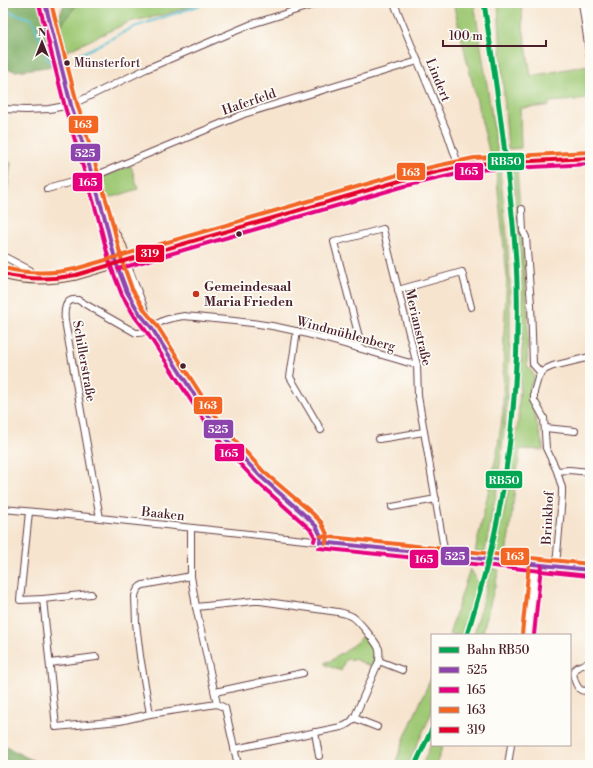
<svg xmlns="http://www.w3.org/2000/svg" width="593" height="768" viewBox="0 0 593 768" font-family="'Libre Bodoni',serif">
<rect width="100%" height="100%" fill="#fdfcf7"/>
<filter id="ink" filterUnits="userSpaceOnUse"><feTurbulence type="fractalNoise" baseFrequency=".025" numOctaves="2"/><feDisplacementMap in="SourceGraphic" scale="8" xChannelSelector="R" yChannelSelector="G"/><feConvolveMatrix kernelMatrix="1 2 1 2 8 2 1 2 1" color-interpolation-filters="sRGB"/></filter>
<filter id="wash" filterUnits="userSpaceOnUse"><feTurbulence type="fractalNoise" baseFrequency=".012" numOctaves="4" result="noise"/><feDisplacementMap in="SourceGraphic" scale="16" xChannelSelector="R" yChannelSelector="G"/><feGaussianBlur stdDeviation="0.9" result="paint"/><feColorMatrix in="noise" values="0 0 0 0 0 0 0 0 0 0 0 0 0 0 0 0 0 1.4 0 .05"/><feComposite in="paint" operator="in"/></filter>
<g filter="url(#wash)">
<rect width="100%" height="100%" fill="#f6e4ce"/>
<g fill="#9fc975" stroke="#747450">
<polygon points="78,3 200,3 167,14 129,22 67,51 60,26"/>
<polygon points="453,3 474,3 498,154 490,155"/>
<polygon points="498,3 521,3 523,27 531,76 588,65 590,77 590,99 549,102 549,106 520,108 521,148 508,149 502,70"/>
<polygon points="3,161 11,163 5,206 3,206"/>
<polygon points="131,166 138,189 107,199 101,181 103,176"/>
<polygon points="517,169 526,289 528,314 527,366 533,373 534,378 530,387 530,398 544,450 520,449 510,528 506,554 494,553 507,495 518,422 522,350 522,286 514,180 511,170"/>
<polygon points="496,171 500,171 507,236 510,282 510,341 506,415 497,488 485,552 475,552 497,453 503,411 504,333 507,276"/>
<polygon points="470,568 478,582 461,635 449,635"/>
<polygon points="491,568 499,570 482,635 474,635"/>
<path d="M364,636C376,648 378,650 372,667L354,659L345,660L341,671L326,665V662L331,661L341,653L342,654Z"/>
<polygon points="432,676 432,711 431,714 408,765 395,765 404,739"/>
<polygon points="432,742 432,745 443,745 436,765 422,765"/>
</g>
<g fill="#7fad66" stroke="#646648">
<polygon points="3,3 39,3 54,66 16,71 3,68"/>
<polygon points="65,3 78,3 60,26 58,18"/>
<polygon points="3,743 10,749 42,765 3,760"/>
</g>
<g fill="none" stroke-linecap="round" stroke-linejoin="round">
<g stroke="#54bed1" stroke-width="2">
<polyline points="3,10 32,19 49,62 51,62"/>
<polyline points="77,56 134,27 207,3"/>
</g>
</g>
</g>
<g filter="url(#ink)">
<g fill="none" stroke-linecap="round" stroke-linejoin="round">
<defs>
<g id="street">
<polyline points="394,3 447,132 459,167"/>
<polyline points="582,3 590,58"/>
<polyline points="3,109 26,110 49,109 71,105 146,69 252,24 319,3"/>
<polyline points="47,189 97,175 244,114 418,61"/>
<polyline points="522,209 523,231 526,237 531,304 533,364 541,373"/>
<polyline points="3,256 30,270 36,279"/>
<path d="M126,260C133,282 143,302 150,324"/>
<path d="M116,263C122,281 129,297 139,313C144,319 150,325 154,332C185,383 217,434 260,476C270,486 280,494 290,503C300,511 312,519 318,530C320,534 320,537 320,542"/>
<polyline points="398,290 462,272 471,307"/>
<polyline points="297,331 290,377 321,430"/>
<polyline points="358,348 359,337 334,242 383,229 417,365 418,396 445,555"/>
<polyline points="545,428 575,431"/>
<polyline points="379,439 424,432"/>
<polyline points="557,471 569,470 590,472"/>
<polyline points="392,507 436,499"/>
<polyline points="3,509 100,518 472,558 590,570"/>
<polyline points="29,512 20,600 43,599 56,727 120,721 150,714"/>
<path d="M100,518L65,321C64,311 64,298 78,300L136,333C147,334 155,324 165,320C171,318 178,317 184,316C214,319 243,321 272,326C321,335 369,352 417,365"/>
<polyline points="191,528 191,576 196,607 217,704 225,708 238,765"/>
<polyline points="556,566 561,508 562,494 562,488 557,471 546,448 544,418 534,400 534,392 538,378 541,373 546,369 553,366 590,357"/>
<path d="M191,576L143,585C138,587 136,591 135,596L136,623L140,656L150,714L217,704"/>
<polyline points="43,599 91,594"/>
<path d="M196,607L254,601H260L338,612C343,613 348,614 353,617C359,621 376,642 379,649C380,653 379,657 379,661L355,716C352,722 348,725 341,727L234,749"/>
<polyline points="528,635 535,565"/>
<polyline points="379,661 402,670"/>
<polyline points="50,663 96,657"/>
<path d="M590,663C585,664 578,666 575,669C571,673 576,687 581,690C584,692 587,690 590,689"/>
<polyline points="215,692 303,673"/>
<polyline points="354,718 377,727"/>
<polyline points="315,732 319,756"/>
<polyline points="508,765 511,745"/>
</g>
<g id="secondary">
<polyline points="45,3 71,105 104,215 116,263"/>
<polyline points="109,224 122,247 126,260"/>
<path d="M3,274C27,281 52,280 76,275L403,180L437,172L474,164L590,158"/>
</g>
</defs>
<use href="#street" stroke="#643d43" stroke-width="8"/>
<use href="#secondary" stroke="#643d43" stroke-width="11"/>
<use href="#street" stroke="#fff" stroke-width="6"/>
<use href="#secondary" stroke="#fde5c5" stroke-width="9"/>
<defs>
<g id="bus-1">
<polyline points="45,3 71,105 104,215 116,263 127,292 140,314 151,327 204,410 230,444 260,476 307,517 316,526 321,536 320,542"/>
<polyline points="320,542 590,570"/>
</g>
<g id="bus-2">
<polyline points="39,4 65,107 98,217 110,264 122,295 135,317 146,331 199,413 225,448 256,481 311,530 315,537 314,541"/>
<polyline points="118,269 405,186 475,170 590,164"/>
<polyline points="319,548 589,576"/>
<polyline points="534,635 541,566"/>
</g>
<g id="bus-3">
<polyline points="51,3 77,103 110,213 122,261 132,289 145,311 156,324 209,407 235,440 264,472 311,512 321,522 327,534 326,543"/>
<path d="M4,268C28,274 51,274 75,269L401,174L436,166L474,158L590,152"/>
<polyline points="321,536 590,564"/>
<polyline points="522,634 529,564"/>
</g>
<path id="bus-4" d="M3,274C28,280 51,280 76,275L403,180L437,172L474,164L590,158"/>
</defs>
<use href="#bus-1" stroke="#fdfcf7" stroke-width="7"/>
<use href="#bus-2" stroke="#fdfcf7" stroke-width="7"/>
<use href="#bus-3" stroke="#fdfcf7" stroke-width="7"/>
<use href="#bus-4" stroke="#fdfcf7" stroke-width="7"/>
<use href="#bus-1" stroke="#8e44ad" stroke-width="4"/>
<use href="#bus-2" stroke="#e5007d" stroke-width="4"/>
<use href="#bus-3" stroke="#f26522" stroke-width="4"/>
<use href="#bus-4" stroke="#e4002b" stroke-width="4"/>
<defs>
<g id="rail-1">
<path d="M467,635C477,602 487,569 494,536C512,453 519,368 517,284C516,243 511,202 506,162C500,109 492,56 484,3"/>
<polyline points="415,765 432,729"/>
</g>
</defs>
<use href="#rail-1" stroke="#fdfcf7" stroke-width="8"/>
<use href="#rail-1" stroke="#00a651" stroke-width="5"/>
</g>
</g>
<g fill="#4a1f2b" stroke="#fdfcf7" stroke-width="1.5">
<circle cx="67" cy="63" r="3.5"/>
<circle cx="239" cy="234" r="3.5"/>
<circle cx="183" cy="366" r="3.5"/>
</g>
<circle fill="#c8321e" stroke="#fdfcf7" stroke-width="1.5" cx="196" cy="294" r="4"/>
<g text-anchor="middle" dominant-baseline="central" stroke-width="3.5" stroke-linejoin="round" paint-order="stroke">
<g font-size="12" fill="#4a1f2b" stroke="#fdfcf7" text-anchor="start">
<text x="74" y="63">Münsterfort</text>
</g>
<g font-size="13" fill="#4a1f2b" stroke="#fdfcf7">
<text transform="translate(438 80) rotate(68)">Lindert</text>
<text transform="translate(249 102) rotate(-19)">Haferfeld</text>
<text transform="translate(418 327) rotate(77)">Merianstraße</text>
<text transform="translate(346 334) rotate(15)">Windmühlenberg</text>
<text transform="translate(84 361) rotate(80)">Schillerstraße</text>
<text transform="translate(163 514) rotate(6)">Baaken</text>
<text transform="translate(548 518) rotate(-87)">Brinkhof</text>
</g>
<g font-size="13" font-weight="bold" fill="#4a1f2b" stroke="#fdfcf7" text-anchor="start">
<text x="204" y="287">Gemeindesaal<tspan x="204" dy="15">Maria Frieden</tspan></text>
</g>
</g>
<g stroke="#fdfcf7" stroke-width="1.5">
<rect x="68" y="115" width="31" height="19" rx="4" fill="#f26522"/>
<rect x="70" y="143" width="31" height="19" rx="4" fill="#8e44ad"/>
<rect x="487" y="152" width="38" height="19" rx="4" fill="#00a651"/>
<rect x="454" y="162" width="30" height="19" rx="4" fill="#e5007d"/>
<rect x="396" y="162" width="30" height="19" rx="4" fill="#f26522"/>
<rect x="72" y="172" width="31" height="20" rx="4" fill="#e5007d"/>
<rect x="135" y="244" width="30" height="19" rx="4" fill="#e4002b"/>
<rect x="193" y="396" width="30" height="19" rx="4" fill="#f26522"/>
<rect x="203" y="419" width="31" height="20" rx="4" fill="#8e44ad"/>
<rect x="214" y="443" width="31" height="19" rx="4" fill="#e5007d"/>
<rect x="485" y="470" width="38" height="19" rx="4" fill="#00a651"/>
<rect x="440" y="546" width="30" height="20" rx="4" fill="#8e44ad"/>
<rect x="500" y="547" width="30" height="19" rx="4" fill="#f26522"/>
<rect x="409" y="549" width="30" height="20" rx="4" fill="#e5007d"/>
</g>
<g font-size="11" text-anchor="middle" font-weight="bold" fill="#fff">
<text x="83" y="128">163</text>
<text x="85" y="157">525</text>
<text x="506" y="165">RB50</text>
<text x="469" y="175">165</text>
<text x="411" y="176">163</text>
<text x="88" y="186">165</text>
<text x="150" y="257">319</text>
<text x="208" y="409">163</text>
<text x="218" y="433">525</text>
<text x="229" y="457">165</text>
<text x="504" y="484">RB50</text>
<text x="455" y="560">525</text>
<text x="515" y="560">163</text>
<text x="424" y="563">165</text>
</g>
<rect width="593" height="768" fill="none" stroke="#fdfcf7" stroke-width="16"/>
<rect x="431" y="634" width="140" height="112" fill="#fdfcf7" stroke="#b5a4a5"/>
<rect x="439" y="647" width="20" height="6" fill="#00a651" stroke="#b5a4a5"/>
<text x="467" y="654" font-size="12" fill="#4a1f2b">Bahn RB50</text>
<rect x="439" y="667" width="20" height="6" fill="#8e44ad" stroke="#b5a4a5"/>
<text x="467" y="674" font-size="12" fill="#4a1f2b">525</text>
<rect x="439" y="687" width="20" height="6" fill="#e5007d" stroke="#b5a4a5"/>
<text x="467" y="694" font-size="12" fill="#4a1f2b">165</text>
<rect x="439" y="707" width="20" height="6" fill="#f26522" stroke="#b5a4a5"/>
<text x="467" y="714" font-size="12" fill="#4a1f2b">163</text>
<rect x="439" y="727" width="20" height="6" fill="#e4002b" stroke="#b5a4a5"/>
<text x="467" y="734" font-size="12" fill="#4a1f2b">319</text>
<g transform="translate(42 42)" stroke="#fdfcf7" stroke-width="3" paint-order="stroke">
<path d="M0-3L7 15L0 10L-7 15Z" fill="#4a1f2b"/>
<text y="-6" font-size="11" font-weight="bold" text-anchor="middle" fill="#4a1f2b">N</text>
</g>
<path d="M443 40v6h103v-6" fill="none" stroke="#4a1f2b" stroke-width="2"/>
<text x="449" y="40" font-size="12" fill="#4a1f2b" stroke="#fdfcf7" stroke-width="3" paint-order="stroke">100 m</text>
</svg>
